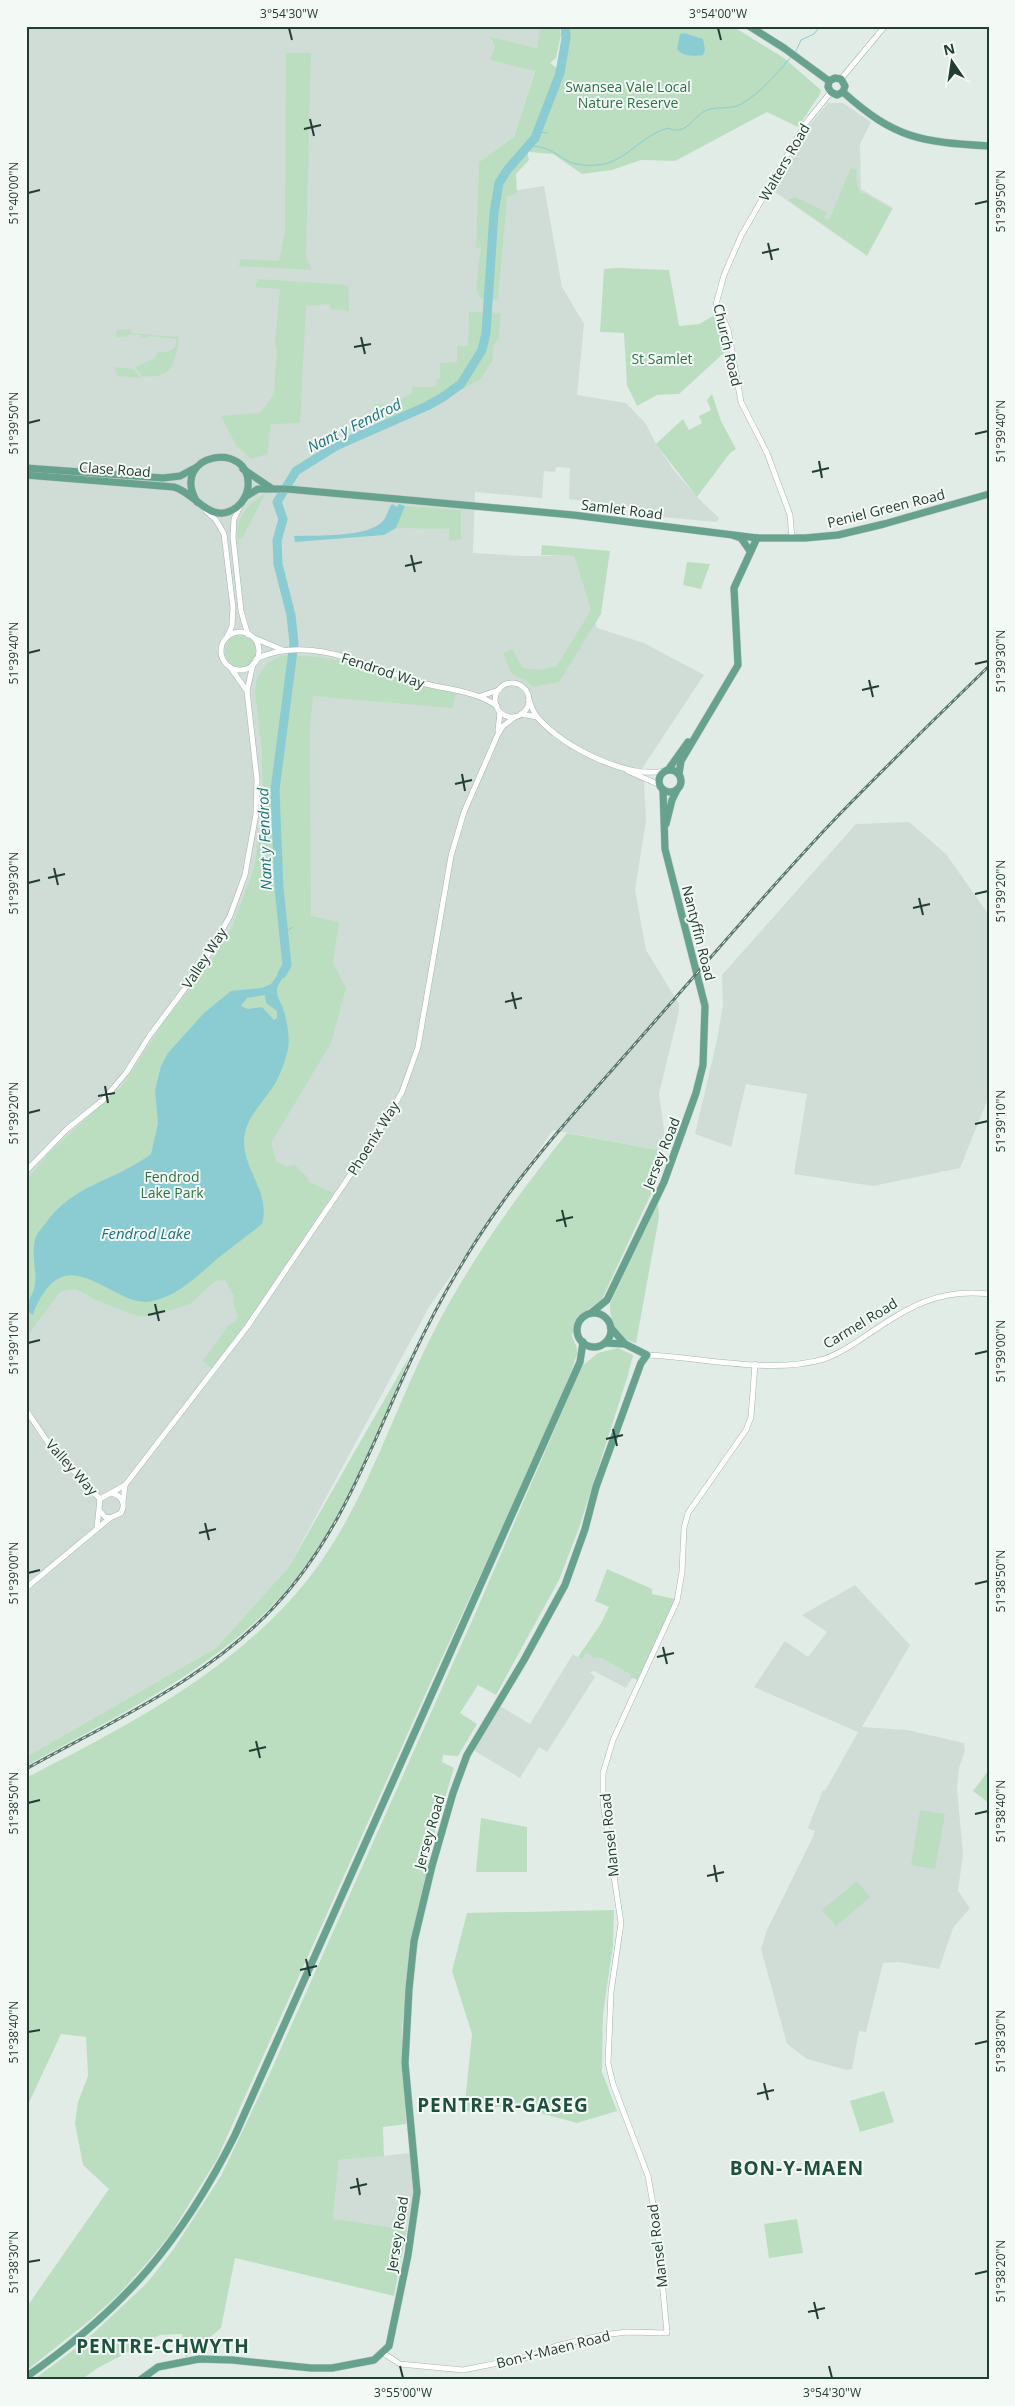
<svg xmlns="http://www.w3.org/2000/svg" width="1015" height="2406" viewBox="0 0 1015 2406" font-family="'Open Sans',sans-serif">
<rect width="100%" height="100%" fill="#e2ece7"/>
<g fill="#d0dcd6">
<polygon points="26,26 540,26 538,48 490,38 495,47 491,60 535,70 514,137 479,162 478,196 544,186 562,287 584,324 577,395 626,403 646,424 656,444 673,469 697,497 719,518 717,522 662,517 662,511 569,499 570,468 556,467 555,472 544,471 542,498 475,492 473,553 522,556 574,556 597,628 644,643 704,675 643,767 646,820 635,890 646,950 679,1004 679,1011 659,1094 665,1137 663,1151 553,1130 429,1307 288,1568 216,1648 26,1757 26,1310 33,1315 49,1286 58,1278 72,1276 87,1277 129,1298 152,1302 181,1290 262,1224 265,1213 261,1192 245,1153 244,1132 251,1116 272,1090 278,1076 288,1048 288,1030 284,1010 277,995 277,988 284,976 282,974 279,973 271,984 262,988 231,991 204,1013 168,1053 161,1066 155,1090 158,1124 151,1154 138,1164 72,1196 48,1220 35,1238 32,1260 35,1285 26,1305"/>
<polygon points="828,103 843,103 871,122 860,144 861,189 893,208 867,256 772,190 807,128"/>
<polygon points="909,822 946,854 989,915 989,1096 960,1168 873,1186 794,1174 807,1094 746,1084 731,1147 695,1134 717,1040 723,1004 722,975 856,824"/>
<polygon points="855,1585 910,1645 862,1727 907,1730 964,1743 965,1751 959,1768 957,1789 963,1854 958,1891 970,1908 953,1928 939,1969 899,1962 883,1963 866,2032 859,2031 852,2069 847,2070 807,2059 787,2044 761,1949 767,1930 812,1839 815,1831 808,1828 823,1790 825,1791 858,1732 754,1687 785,1641 808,1657 827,1632 802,1615"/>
<polygon points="586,1653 594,1658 601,1658 631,1675 632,1678 626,1688 594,1671 590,1672 595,1677 547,1752 539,1747 520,1778 473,1750 500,1706 530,1724 573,1654 582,1660"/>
<polygon points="411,2153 413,2195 407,2229 333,2219 339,2160"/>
</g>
<g fill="#bbdec1">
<path d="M540,26H559L561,35L556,58L550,63L558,69L554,76C547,99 542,129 526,147L529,160L516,174L517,193L507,197L498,300L480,299L476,286L481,247L476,248L479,162L514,137L535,71L490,60L495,47L490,37L537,48Z"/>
<polygon points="567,26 732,26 784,58 821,90 820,94 798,127 767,112 675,161 641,160 612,170 582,174 553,154 530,152 529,148 536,138 563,67"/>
<polygon points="286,53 311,53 306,257 312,270 239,266 240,259 279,261 285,231"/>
<polygon points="851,168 857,170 856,179 860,193 864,193 892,209 867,255 788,200 795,197 827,213 824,218 829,220"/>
<polygon points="618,268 669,270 679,326 699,324 715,315 727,341 726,351 679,394 657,395 637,406 627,385 624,333 600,332 604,269"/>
<polygon points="258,279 348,285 349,311 331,309 329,304 306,306 300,423 271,424 267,454 251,459 236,445 221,416 260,413 274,394 277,347 275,344 280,289 255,287"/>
<polygon points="469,312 501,313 499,338 493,346 492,361 480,380 364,439 359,423 376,414 373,404 399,404 400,400 412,393 412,387 436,387 437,379 440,379 440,363 457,362 457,346 468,346"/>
<path d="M131,329V333L178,337L179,338C175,364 172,380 142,376L135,367L154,359L158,352H168L175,348L177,339L150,336L141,338V335L128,334L127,337H116L117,330Z"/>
<polygon points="114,367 134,369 141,378 118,376"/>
<polygon points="712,394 721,421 736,449 730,453 697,497 656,444 683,419 689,430 702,423 699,416 711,410 707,400"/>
<path d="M265,494L243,537L238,539C234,520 248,502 265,494Z"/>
<polygon points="405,506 461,510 461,539 449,541 449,529 396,528"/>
<polygon points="542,545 610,551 601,614 559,682 533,687 525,680 512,674 503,654 512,649 523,668 539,670 557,666 591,610 574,556 541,555"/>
<polygon points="687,562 710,564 701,589 683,585"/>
<circle cx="241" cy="651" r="16"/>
<polygon points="283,655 321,657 357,665 394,678 456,694 452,708 313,696 310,730 311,916 339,922 333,963 346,988 331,1043 271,1143 276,1161 286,1167 295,1165 307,1177 309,1182 333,1193 259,1305 212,1368 203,1361 229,1325 235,1322 238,1316 233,1303 234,1296 225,1280 215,1281 190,1304 153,1316 139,1316 127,1312 96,1300 76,1289 66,1290 59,1293 26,1338 26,1181 52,1150 122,1086 166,1019 209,965 233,925 254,869 263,810 262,753 255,691 257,678 267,663"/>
<path d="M567,1133L663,1151L658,1179L602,1299L575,1320L572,1336L577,1348V1354L571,1372L529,1470L434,1675L217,2159L170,2235L146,2264L119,2294L89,2321L26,2371V2308L109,2189L83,2165L75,2123L78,2102L88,2076L86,2037L61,2034L26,2109V1778C125,1727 227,1675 300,1589C362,1516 389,1420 432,1335C469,1262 516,1197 567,1133Z"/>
<path d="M658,1201L659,1217L636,1343C616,1339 610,1323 610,1304Z"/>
<polygon points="618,1348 633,1355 628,1375 579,1528 559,1580 496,1695 478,1685 460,1713 477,1724 458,1756 443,1755 442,1762 454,1768 434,1835 411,1943 402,2028 406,2124 383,2127 384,2156 339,2160 333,2219 407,2229 394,2296 235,2258 221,2328 186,2357 182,2334 160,2335 96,2369 81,2380 33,2380 84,2342 147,2283 173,2250 221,2176 270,2073 475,1614 582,1366 598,1353"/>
<path d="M410,1355C380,1428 351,1507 302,1571C232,1663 125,1711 26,1766V1757L216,1648L288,1568Z"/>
<polygon points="607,1569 652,1589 652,1594 675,1599 670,1614 638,1680 630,1677 631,1675 601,1658 594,1658 586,1653 582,1660 578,1657 600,1625 609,1607 595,1601"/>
<polygon points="989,1770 989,1803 973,1791"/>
<polygon points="920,1810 945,1814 935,1869 911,1865"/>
<polygon points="481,1818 527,1827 527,1872 476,1872"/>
<polygon points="857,1881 870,1897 836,1926 822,1910"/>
<polygon points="614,1910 613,1945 603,2014 602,2072 617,2111 577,2123 510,2105 464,2112 472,2034 452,1971 467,1913"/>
<polygon points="884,2091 894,2122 860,2132 850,2101"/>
<polygon points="797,2219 803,2253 769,2258 764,2224"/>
</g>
<g fill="#8accd2" fill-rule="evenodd">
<path d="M684,33L703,39L705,50L703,55C693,56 683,57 677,49L680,34Z"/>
<path d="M392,504L397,507L399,504L405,506L396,528L384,535L295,542L294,536C316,535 368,538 383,521C387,517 388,509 392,504Z"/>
<path d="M279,973L284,976C281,980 278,985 277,989C276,997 282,1004 284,1011C287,1022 290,1037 288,1049C285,1062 279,1080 270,1091C259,1107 245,1120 244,1140C243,1170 271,1193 262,1224C247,1236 232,1247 217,1259C197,1276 179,1295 153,1301C118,1310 76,1247 45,1291C40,1298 35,1307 33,1315L26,1310C26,1302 34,1294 35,1285C37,1270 31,1255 35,1240C36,1234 41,1229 45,1224C74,1183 114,1182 151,1154L158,1124L155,1090L161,1066L168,1053L204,1013L231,991L262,988L271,984ZM265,995L266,1003L277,1011V1018L274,1020L262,1007L248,1009L241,1006L247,998Z"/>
</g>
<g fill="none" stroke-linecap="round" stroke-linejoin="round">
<g stroke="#8accd2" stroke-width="1">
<polyline points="796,51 801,40 814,34 820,26"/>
<polyline points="538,132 547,133"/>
<path d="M527,147C545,143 556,155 570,162C577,165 590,166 597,165C626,163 641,135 668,128C686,137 694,115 707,110C718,106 731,110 741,104C761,93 777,73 792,56"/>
<polyline points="285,932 293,927"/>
</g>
<polyline stroke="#8accd2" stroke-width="9" points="282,974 287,965 279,888 275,790 294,643 291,615 278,564 277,541 283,519 277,502 296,471 336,446 427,406 443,397 461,384 482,350 486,333 494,213 499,183 508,169 535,138 560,73 566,38 565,26"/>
<defs>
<g id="minor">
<polyline points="841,79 885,26"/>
<polyline points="240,506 234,519 233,537 241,611 248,635"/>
<polyline points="206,511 216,520 224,534 233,608 232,626 227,637"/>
<polyline points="792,538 790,515 767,453 741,402 728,329 716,304 724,275 741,236 805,124 831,92"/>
<circle cx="240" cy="651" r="19"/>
<polyline points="254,638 283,650"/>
<path d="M256,659C309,634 367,666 417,682C443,689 475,690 497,706"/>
<polyline points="230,667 247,691"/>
<circle cx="512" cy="700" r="17"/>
<polyline points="481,696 499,690"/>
<path d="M529,700C531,706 534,713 538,718C564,747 626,779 665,771"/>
<polyline points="521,714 537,717"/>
<polyline points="498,731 500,712"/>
<polyline points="628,771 660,785"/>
<polyline points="26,1171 67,1129 103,1100 126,1073 150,1035 201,967 230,916 245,875 256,814 257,780 247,691 253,664"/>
<path d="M647,1355C702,1357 770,1375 824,1359C839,1354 854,1344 867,1335C907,1308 938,1288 989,1294"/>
<polyline points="26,1410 51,1447 100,1499"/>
<polyline points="123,1502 125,1485"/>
<path d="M100,1511L105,1517L110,1518L121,1513C126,1504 122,1496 112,1493"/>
<polyline points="97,1528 100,1499 125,1485 247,1327 374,1140 402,1092 418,1047 451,856 464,812 498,734 503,726 515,717"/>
<polyline points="26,1588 110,1518"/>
<polyline points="383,2353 400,2364 463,2370 528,2357 556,2346 603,2335 627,2332 667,2333 657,2227 648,2176 613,2084 608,2063 611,1992 621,1923 603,1802 603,1773 613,1740 677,1601 682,1572 684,1528 688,1513 746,1430 751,1417 755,1364"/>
</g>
<g id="major">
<polyline points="749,26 784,48 829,81"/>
<polyline points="829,81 835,78 841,79 845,86 843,92"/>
<polyline points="829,81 828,87 831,92 837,95 843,92"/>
<path d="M843,92C895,139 921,142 989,146"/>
<polyline points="26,468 163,478 180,476 195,468"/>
<polyline points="243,469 271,488"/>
<path d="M26,475L174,487C196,493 211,527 237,507C243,502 247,495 248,487C252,439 168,453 197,502"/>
<polyline points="245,497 258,489 287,489 573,515 757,538 805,538 838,535 884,524 989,494"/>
<polyline points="735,536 741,538 750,551"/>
<circle cx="670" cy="781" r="11"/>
<polyline points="668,770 688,742"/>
<polyline points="679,774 681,761 738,665 734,588 757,538"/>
<polyline points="666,824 672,800 677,790"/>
<polyline points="591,1313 607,1300 664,1182 696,1093 703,1065 705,1006 665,849 663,790"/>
<circle cx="594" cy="1330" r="17"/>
<polyline points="611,1328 625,1344"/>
<path d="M26,2377C124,2309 182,2241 235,2135L580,1362L583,1342"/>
<polyline points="140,2380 158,2367 199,2359 232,2360 311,2368 332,2368 374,2360 389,2346 408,2255 417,2192 405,2063 409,1989 414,1941 432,1866 453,1793 467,1755 524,1660 565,1585 585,1529 596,1487 641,1363 647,1355 625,1344 605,1343"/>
</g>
</defs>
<use href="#minor" stroke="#a5b4ae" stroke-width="6"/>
<use href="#major" stroke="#c1c9c6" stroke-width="8"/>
<use href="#minor" stroke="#fff" stroke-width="5"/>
<use href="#major" stroke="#66a28e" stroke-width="7"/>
<defs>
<path id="rail" d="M26,1769C112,1721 208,1679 275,1606C342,1534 371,1445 412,1358C437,1305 467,1251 502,1203C548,1139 604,1080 656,1020C715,953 773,884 835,819C885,767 937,717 989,666"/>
</defs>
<use href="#rail" stroke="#5c796f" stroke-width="3"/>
<use href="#rail" stroke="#f3f9f5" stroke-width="1" stroke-dasharray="4" stroke-linecap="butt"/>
</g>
<path fill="none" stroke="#223d34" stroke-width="2" d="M289,28L292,40M718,28L721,40M310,119L314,136M304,129L321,125M28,193L40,190M975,204L988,201M768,243L772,260M762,253L779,249M361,337L365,354M354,347L371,344M28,423L40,420M975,434L988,431M819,461L822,478M812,472L829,468M411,555L415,572M405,566L422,562M28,653L40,650M975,664L988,661M869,680L873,697M862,690L879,686M462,774L465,791M455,784L472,780M54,868L58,885M48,878L65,874M28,883L40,880M975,894L988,891M919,898L923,915M913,908L930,904M512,992L516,1009M505,1002L522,998M105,1086L108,1103M98,1096L115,1093M28,1113L40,1110M975,1124L988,1121M562,1210L566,1227M556,1221L573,1217M155,1304L159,1321M148,1315L165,1311M28,1343L40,1340M975,1354L988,1351M613,1429L617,1446M606,1439L623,1435M205,1523L209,1540M199,1533L216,1529M28,1573L40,1570M975,1584L988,1581M663,1647L667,1664M657,1657L674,1653M256,1741L260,1758M249,1751L266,1747M28,1803L40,1800M975,1814L988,1811M714,1865L717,1882M707,1876L724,1872M306,1959L310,1976M300,1970L317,1966M28,2032L40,2030M975,2044L988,2041M764,2083L768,2100M757,2094L774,2090M357,2178L360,2195M350,2188L367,2184M28,2262L40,2260M975,2274L988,2271M814,2302L818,2319M808,2312L825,2308M400,2366L403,2378M829,2366L832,2378"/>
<g text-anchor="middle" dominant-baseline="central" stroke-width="4" stroke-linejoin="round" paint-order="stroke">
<g font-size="14" fill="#2c7442" stroke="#f3f9f5">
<text x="628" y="86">Swansea Vale Local<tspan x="628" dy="16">Nature Reserve</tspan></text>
<text x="662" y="358">St Samlet</text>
<text x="172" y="1176">Fendrod<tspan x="172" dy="16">Lake Park</tspan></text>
</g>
<g font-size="14" fill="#223d34" stroke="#f3f9f5">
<text transform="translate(784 162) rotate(-60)">Walters Road</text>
<text transform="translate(728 345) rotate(77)">Church Road</text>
<text transform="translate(115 469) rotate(4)">Clase Road</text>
<text transform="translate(886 508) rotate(-14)">Peniel Green Road</text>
<text transform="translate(622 509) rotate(7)">Samlet Road</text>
<text transform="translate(383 670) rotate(18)">Fendrod Way</text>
<text transform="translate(699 933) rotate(76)">Nantyffin Road</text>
<text transform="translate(204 958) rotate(-57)">Valley Way</text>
<text transform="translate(373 1138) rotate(-58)">Phoenix Way</text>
<text transform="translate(661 1153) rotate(-68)">Jersey Road</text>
<text transform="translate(860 1323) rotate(-31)">Carmel Road</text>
<text transform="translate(72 1467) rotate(48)">Valley Way</text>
<text transform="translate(429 1832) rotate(-74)">Jersey Road</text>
<text transform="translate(609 1835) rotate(-96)">Mansel Road</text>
<text transform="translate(397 2234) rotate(-81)">Jersey Road</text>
<text transform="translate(657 2246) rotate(-97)">Mansel Road</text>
<text transform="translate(553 2349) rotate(-14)">Bon-Y-Maen Road</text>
</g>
<g font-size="15" font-style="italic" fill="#1c727a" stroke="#f3f9f5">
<text transform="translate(354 425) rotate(-26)">Nant y Fendrod</text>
<text transform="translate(264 839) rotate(-92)">Nant y Fendrod</text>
<text x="146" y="1233">Fendrod Lake</text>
</g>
<g font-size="19" font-weight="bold" letter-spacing="1" fill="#1e503f" stroke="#f3f9f5">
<text x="503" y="2105">PENTRE'R-GASEG</text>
<text x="797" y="2168">BON-Y-MAEN</text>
<text x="163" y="2346">PENTRE-CHWYTH</text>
</g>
</g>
<rect width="1015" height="2406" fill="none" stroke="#f3f9f5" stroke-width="55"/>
<g transform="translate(952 62) rotate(347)" stroke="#f3f9f5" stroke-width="4" paint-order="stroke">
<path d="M0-4L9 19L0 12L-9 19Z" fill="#223d34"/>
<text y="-8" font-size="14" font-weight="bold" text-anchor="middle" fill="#223d34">N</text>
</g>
<rect x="28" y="28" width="960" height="2350" fill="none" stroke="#223d34" stroke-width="2"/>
<g font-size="12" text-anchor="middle" fill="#223d34">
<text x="289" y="18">3°54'30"W</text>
<text x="718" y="18">3°54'00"W</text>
<text transform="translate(14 193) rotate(-90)" y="4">51°40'00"N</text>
<text transform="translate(1001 201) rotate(-90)" y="4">51°39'50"N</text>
<text transform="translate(14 423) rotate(-90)" y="4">51°39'50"N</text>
<text transform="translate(1001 431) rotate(-90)" y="4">51°39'40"N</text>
<text transform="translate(14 653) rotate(-90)" y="4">51°39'40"N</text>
<text transform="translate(1001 661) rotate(-90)" y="4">51°39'30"N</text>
<text transform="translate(14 883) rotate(-90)" y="4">51°39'30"N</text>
<text transform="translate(1001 891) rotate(-90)" y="4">51°39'20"N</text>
<text transform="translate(14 1113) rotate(-90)" y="4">51°39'20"N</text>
<text transform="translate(1001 1121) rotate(-90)" y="4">51°39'10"N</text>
<text transform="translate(14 1343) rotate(-90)" y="4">51°39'10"N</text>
<text transform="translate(1001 1351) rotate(-90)" y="4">51°39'00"N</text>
<text transform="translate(14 1573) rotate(-90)" y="4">51°39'00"N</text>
<text transform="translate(1001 1581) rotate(-90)" y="4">51°38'50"N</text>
<text transform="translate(14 1803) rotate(-90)" y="4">51°38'50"N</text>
<text transform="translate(1001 1811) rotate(-90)" y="4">51°38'40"N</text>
<text transform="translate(14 2032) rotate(-90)" y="4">51°38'40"N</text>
<text transform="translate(1001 2041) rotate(-90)" y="4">51°38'30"N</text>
<text transform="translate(14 2262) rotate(-90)" y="4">51°38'30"N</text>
<text transform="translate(1001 2271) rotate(-90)" y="4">51°38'20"N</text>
<text x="403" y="2397">3°55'00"W</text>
<text x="832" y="2397">3°54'30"W</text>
</g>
</svg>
